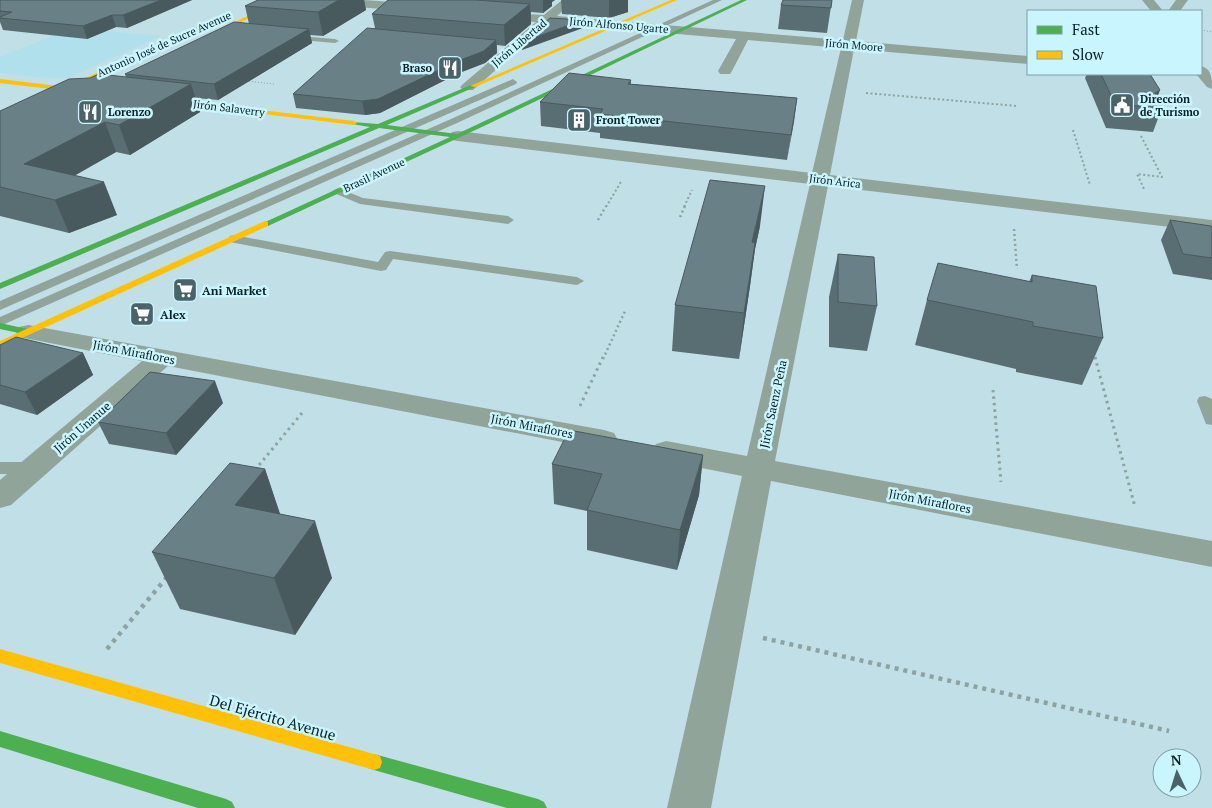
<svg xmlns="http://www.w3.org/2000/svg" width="1212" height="808" viewBox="0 0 1212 808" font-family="'PT Serif',serif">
<rect width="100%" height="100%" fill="#c1dfe7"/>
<polygon fill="#afe0ec" points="73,28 161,36 70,77 56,79 0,73 0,57"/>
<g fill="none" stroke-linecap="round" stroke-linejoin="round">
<g stroke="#8ea2a0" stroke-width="1" stroke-dasharray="1 2" stroke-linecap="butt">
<polyline points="1201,30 1212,32"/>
<polyline points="246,81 275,84"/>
</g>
<g stroke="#8ea2a0" stroke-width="2" stroke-dasharray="2 2.5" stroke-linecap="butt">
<polyline points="866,93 1017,106"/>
<polyline points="1073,130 1090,185"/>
<polyline points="1141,136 1162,177 1137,174 1145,191"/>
<polyline points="606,207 622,180"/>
<polyline points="684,207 692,190"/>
</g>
<g stroke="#8ea2a0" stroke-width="2.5" stroke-dasharray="2 3" stroke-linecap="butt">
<polyline points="680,217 685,206"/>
<polyline points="598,220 606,206"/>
<polyline points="1014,229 1017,269"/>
<polyline points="1094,353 1095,359"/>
<polyline points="603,359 626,309"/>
</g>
<g stroke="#8ea2a0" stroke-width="3" stroke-dasharray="2.5 4" stroke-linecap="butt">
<polyline points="1095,357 1135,507"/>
<polyline points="993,390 1001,482"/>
<polyline points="580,406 603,357"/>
<polyline points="255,470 302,413"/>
</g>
<g stroke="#8ea2a0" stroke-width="4.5" stroke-dasharray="4 5" stroke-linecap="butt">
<polyline points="763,638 1169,731"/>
<polyline points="107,649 167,577"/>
</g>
<g fill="#91a49a" fill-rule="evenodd">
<polygon points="713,0 722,0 457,123 0,326 0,317 451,119"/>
<polygon points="287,35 335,39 339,41 335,43 290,39 286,37"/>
<polygon points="513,79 517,82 516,84 0,310 0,301"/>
<polygon points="338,188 363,198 508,216 514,220 508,224 360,204 334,193 332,191"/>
<polygon points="234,235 378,262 385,252 390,251 577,277 584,281 577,285 393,259 386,270 381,271 230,242 228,239 230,236"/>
<polygon points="1205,396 1212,399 1212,425 1206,424 1197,401 1199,397"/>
<polygon points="0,462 34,462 40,464 43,468 40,472 34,474 0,474"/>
</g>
<g fill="#91a49a" fill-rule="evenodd">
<polygon points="313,0 364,0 420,4 426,8 420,12 319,4"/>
<polygon points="562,0 575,0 557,16 843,40 852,0 864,0 856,41 1028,56 1028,64 854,49 830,175 1212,220 1212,232 828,186 775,461 1212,541 1212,567 771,481 711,808 667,808 742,476 666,461 656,458 651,451 656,444 666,441 747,456 810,184 458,141 452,140 449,136 452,132 458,131 812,173 841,48 748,40 732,71 730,74 720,74 718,71 736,39 549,23 473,90 463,90 460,87 463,84 536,22 495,19 489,15 491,12 544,15"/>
<polygon points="1142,0 1154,0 1163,11 1151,11"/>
<polygon points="1176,0 1188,0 1180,11 1168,11"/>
<path d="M1201,66C1212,69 1212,78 1212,89L1207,87L1196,74H1201Z"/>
<polygon points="28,325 604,430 614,433 618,440 614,447 604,450 168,366 11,505 0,508 0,480 142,361 19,337 16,332 19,327"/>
</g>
<g fill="#4caf50" fill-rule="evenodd">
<polygon points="741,0 747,0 484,126 268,226 262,226 261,224 450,137 379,128 0,289 0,283 370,127 352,124 352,122 378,124 471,85 475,85 475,87 387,125 457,134"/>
<polygon points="0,323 32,330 33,332 28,335 0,329"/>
<polygon points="0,731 226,799 232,802 235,808 198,808 0,747"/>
<polygon points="374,754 538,799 544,802 547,808 507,808 374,770 368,768 366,762 368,756"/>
</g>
<g fill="#ffc107" fill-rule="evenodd">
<polygon points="281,0 287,0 204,40 199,39"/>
<polygon points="671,0 677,0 475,87 470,86"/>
<polygon points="215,19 220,20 74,88 90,90 90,92 67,91 0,121 0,116 59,90 0,83 0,79 66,87"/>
<polygon points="160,98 354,121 357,123 354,125 158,101 157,100"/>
<polygon points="265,221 268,222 268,226 0,348 0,341"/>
<polygon points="0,649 374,754 380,756 382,762 380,768 374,770 0,663"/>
</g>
</g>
<g fill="#596e73">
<polygon points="0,0 192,0 127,28 116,27 87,39 3,30 0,22"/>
<polygon points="258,0 364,0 366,10 323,36 310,35 312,43 218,100 195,98 200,112 130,155 116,152 74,176 117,215 69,233 0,216 0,111 126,77 125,74 249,24 245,6"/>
<polygon points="388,0 555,0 552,2 552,6 543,13 531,12 531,24 505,46 497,45 497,53 485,63 459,73 380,113 365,115 296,108 293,94 375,28 372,14"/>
<polygon points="561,0 628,0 628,12 609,18 562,14"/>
<polygon points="832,0 827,33 778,29 781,5"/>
<polygon points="1087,74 1150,74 1157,98 1162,108 1153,132 1106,128 1085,78"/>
<polygon points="631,80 631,84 797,98 787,160 600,138 600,133 541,126 540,102"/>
<polygon points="1170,220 1212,228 1212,280 1173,274 1161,240"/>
<polygon points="760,226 755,249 750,286 739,359 672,351 675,305"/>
<polygon points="838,254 877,306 867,351 829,347 829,297"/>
<polygon points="1032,275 1103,338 1082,385 1016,372 1016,369 915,345 927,300 1029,282"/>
<polygon points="0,345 83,353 93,375 37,415 0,404"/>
<polygon points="223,403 176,455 109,444 98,422"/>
<polygon points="703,455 699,495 677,570 587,550 587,511 554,504 552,464"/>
<polygon points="265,469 280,514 332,578 295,635 180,609 152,552"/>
</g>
<g fill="#495a5e">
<polygon points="161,0 192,0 127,28 123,15"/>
<polygon points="339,0 364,0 366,10 323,36 318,12"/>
<polygon points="543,0 555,0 552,2 552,6 543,13"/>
<polygon points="609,0 628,0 628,12 609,18"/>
<polygon points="530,4 531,24 505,46 504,25"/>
<polygon points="112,15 116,27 87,39 83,26"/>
<polygon points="583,20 583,28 522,50 522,42"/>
<polygon points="309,29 312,43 218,100 214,84"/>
<polygon points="496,40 497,53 485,63 459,73 380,113 365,115 362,101"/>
<polygon points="191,84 200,112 130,155 119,125"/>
<polygon points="1160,90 1154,107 1155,93"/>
<polygon points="797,98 794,122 787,160 791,135"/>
<polygon points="105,122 116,152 38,196 24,164"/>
<polygon points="104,182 117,215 69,233 55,200"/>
<polygon points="765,186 760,226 755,249 750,286 739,359 752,242"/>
<polygon points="83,353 93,375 37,415 25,392"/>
<polygon points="215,381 223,403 176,455 166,433"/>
<polygon points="703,455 699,495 677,570 680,530"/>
<polygon points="265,469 284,526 235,505"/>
<polygon points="315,521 332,578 295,635 274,578"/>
</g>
<g fill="#688086" stroke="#495a5e">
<polygon points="0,0 161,0 123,15 112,15 83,26 0,18 0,17 12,12 0,11"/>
<polygon points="258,0 339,0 318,12 245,6"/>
<polygon points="388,0 476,0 530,4 504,25 372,14"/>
<polygon points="783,0 832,0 831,8 781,5"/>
<polygon points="550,18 583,20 522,42"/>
<polygon points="234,22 309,29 214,84 125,74"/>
<polygon points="367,28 496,40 484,51 458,61 378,99 362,101 293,94"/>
<polygon points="569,73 631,80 628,84 797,98 791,135 600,114 603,109 540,102"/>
<polygon points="99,74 191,84 119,125 105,122 24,164 104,182 55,200 0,187 0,111 69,79 90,78"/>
<polygon points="1101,74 1150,74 1160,90 1155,93 1162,108 1115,104"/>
<polygon points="710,180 765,186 752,242 755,243 744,313 675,305"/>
<polygon points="1170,220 1211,226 1212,228 1212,258 1183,254"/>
<polygon points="838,254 874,257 877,306 838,302"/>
<polygon points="938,263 1032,282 1032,275 1096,286 1103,338 1033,326 1033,322 927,300"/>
<polygon points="16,337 83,353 25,392 0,385 0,345"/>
<polygon points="150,372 215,381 166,433 98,422"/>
<polygon points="569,430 703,455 680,530 587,510 602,474 552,464"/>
<polygon points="230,463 265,469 235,505 315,521 274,578 152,552"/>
</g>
<defs>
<symbol id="restaurant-square" viewBox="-11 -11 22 22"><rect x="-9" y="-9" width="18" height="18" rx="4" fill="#4a6369" stroke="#c9f5ff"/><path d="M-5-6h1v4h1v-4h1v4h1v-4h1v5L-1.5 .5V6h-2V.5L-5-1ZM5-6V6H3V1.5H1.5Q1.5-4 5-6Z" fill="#fff"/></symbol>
<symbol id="civic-square" viewBox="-11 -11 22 22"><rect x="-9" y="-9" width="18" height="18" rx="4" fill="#4a6369" stroke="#c9f5ff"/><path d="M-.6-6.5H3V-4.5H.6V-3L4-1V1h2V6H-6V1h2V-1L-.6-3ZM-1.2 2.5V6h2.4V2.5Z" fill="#fff"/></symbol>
<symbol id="building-square" viewBox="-11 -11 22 22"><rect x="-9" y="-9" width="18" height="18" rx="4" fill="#4a6369" stroke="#c9f5ff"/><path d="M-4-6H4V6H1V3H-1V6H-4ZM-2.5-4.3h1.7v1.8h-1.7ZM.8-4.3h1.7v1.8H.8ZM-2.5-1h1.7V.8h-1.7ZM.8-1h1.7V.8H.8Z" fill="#fff"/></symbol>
<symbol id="supermarket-square" viewBox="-11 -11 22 22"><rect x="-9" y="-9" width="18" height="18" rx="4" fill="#4a6369" stroke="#c9f5ff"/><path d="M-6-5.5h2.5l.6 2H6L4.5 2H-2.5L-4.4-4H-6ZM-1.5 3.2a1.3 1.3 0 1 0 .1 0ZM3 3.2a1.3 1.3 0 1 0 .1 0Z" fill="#fff"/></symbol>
</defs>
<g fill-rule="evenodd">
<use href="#restaurant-square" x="436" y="54" width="28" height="28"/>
<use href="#civic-square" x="1108" y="91" width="28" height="28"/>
<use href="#restaurant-square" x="76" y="98" width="28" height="28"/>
<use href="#building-square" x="565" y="106" width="28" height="28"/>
<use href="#supermarket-square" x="171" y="276" width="28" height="28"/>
<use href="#supermarket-square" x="128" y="300" width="28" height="28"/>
</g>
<g text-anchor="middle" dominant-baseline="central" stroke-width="5" stroke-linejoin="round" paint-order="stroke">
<g font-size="11" fill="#0a2025" stroke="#c9f5ff">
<text transform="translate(619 25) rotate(5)">Jirón Alfonso Ugarte</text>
<text transform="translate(519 43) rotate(-40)">Jirón Libertad</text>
<text transform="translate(164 44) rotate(-24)">Antonio José de Sucre Avenue</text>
<text transform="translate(854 45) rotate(5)">Jirón Moore</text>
<text transform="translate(229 108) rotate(7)">Jirón Salaverry</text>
<text transform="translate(374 175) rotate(-25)">Brasil Avenue</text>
<text transform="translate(835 181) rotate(7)">Jirón Arica</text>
</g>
<g font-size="11" font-weight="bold" fill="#0a2025" stroke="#c9f5ff" text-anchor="start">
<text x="432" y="68" text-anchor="end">Braso</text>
<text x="1140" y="99">Dirección<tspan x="1140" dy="13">de Turismo</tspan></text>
<text x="108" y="112">Lorenzo</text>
<text x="596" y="120">Front Tower</text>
</g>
<g font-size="12" font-weight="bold" fill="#0a2025" stroke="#c9f5ff" text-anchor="start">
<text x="202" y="290">Ani Market</text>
<text x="160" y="314">Alex</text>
</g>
<g font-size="12" fill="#0a2025" stroke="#c9f5ff">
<text transform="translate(134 352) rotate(11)">Jirón Miraflores</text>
<text transform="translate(773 404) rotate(-78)">Jirón Saenz Peña</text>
<text transform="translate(532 426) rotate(11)">Jirón Miraflores</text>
<text transform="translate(82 427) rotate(-41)">Jirón Unanue</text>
<text transform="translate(930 501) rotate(11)">Jirón Miraflores</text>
</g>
<g font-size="15" fill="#0a2025" stroke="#c9f5ff">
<text transform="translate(273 717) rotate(16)">Del Ejército Avenue</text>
</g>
</g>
<rect x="1027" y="10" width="175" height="65" fill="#c9f5ff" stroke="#7da0a8"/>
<rect x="1037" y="26" width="25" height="8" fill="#4caf50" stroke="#7da0a8"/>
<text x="1072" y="35" font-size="15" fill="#0a2025">Fast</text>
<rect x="1037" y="51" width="25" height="8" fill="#ffc107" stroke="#7da0a8"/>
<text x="1072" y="60" font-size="15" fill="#0a2025">Slow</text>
<g transform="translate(1177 773) rotate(356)"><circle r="24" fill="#c9f5ff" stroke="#7da0a8"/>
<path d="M0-4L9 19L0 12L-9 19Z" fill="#4a6369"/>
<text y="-8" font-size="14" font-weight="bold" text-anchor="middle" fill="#0a2025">N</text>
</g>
</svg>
